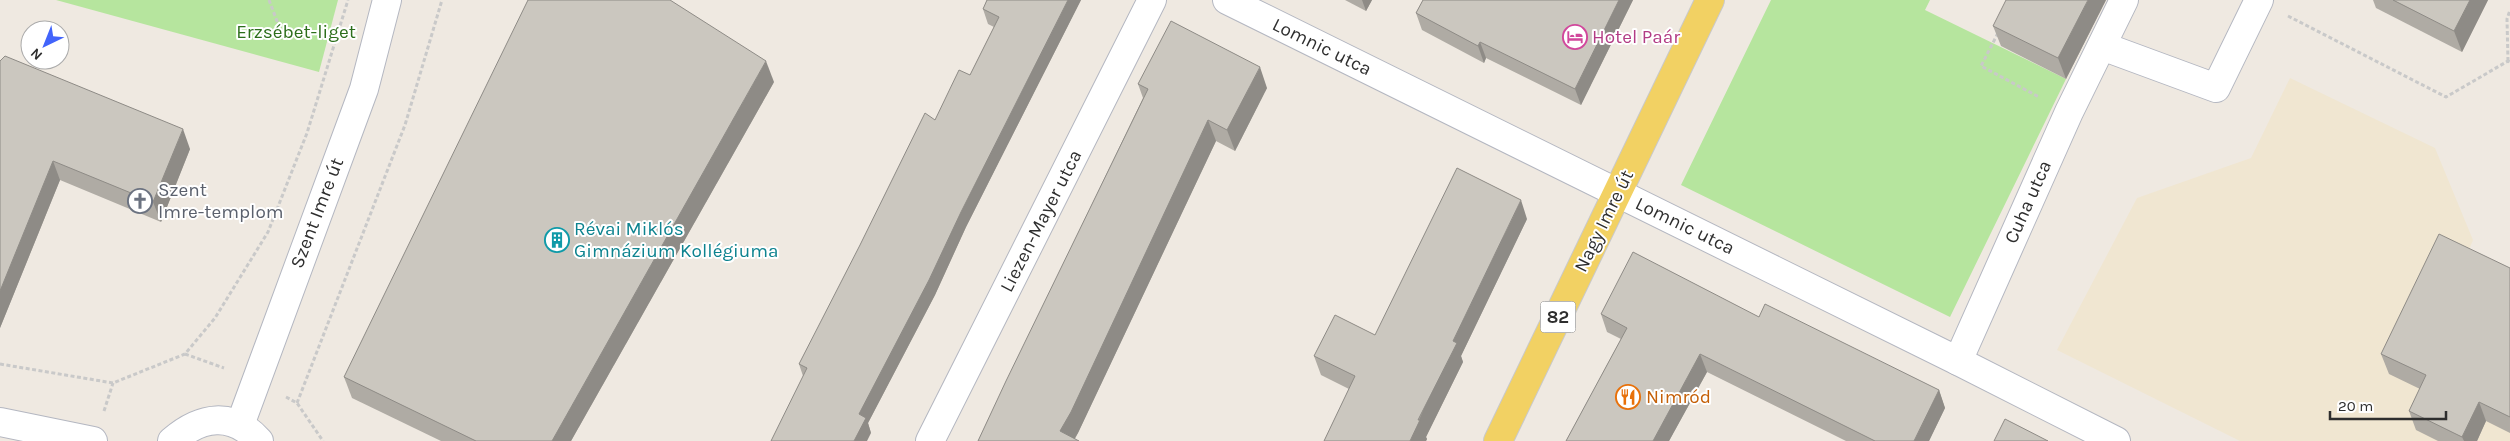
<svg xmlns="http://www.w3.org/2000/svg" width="2510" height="441" viewBox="0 0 2510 441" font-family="Karla,sans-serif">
<rect width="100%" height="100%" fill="#efe9e1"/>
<polygon fill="#f0e6d1" points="2290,78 2435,148 2473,240 2464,262 2510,284 2510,441 2240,441 2057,350 2137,198 2251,158"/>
<g fill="#b6e59e">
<polygon points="56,0 338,0 319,72"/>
<polygon points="1771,0 1930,0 1925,10 2066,79 1950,317 1681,185"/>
</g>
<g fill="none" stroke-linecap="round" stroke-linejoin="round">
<defs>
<g id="minor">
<polyline points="1227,0 1958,361 2116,441"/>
<polyline points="2102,46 2216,88 2259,0"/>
<polyline points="1958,361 2069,112 2124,0"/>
<polyline points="0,422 93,441"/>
<polyline points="240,425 364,89 387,0"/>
<path d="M172,441C201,416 232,411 259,441"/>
<polyline points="930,441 1152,0"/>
</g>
<polyline id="major" points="1498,441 1710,0"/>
</defs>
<use href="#minor" stroke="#b4b7c1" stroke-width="30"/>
<use href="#major" stroke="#c9c9c9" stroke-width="30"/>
<g stroke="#c9c9c9" stroke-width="3" stroke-dasharray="4 2.5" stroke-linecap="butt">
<polyline points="269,0 280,29"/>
<polyline points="2288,16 2446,97 2508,61 2510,62"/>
<polyline points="1998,33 1981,66 2039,97"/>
<polyline points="2508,61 2507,19 2510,10"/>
<polyline points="185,354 224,368"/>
<polyline points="0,364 113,383 185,354 215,318 268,232 307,133 348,0"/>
<polyline points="286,397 297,403 323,441"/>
<polyline points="297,403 405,125 442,0"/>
<polyline points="104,411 113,383"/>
</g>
<use href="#minor" stroke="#fff" stroke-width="28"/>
<use href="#major" stroke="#f2d163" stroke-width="28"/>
</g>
<g fill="#afaba4">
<polygon points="987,0 1081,0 966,227 935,295 868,423 871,433 803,376 799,364 935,120 970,75 994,27 988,24 983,9"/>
<polygon points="1345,0 1372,0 1366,11"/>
<polygon points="1423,0 1633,0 1581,105 1486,58 1484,63 1422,30 1416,13"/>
<polygon points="2106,0 2066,79 2001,46 1993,26"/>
<polygon points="2373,0 2488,0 2462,52 2376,8"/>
<polygon points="0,61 190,149 161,222 60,180 0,328"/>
<polygon points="774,82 571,441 441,441 352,398 344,377"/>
<polygon points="1138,84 1267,88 1235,151 1216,141 1075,439 978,441 1143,98"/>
<polygon points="1527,219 1461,356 1463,362 1426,437 1427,439 1426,441 1324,441 1349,389 1321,375 1314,356 1375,335"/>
<polygon points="2510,268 2510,433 2486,421 2477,441 2438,441 2416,430 2409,411 2420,389 2389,374 2381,354"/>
<polygon points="1601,314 1759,317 1939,390 1945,408 1929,441 1846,441 1707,372 1669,441 1566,441 1621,339 1607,332"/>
</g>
<g fill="#8e8b86">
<polygon points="1068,0 1081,0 966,227 935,295 868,423 871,433 867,441 854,441 859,414"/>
<polygon points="1362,0 1372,0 1366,11"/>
<polygon points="1619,0 1633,0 1581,105 1575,89"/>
<polygon points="2088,0 2106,0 2066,79 2058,58"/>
<polygon points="2470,0 2488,0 2462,52 2454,31"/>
<polygon points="1480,42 1486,58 1484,63 1478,46"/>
<polygon points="766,61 774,82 571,441 552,441"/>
<polygon points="1260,67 1267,88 1235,151 1227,130"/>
<polygon points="1208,120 1216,141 1078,433 1073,441 1060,431"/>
<polygon points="183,129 190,149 161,222 153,202"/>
<polygon points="53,161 60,180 0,328 0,291"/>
<polygon points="1521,200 1527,219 1461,356 1463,362 1426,437 1427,439 1426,441 1410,441 1453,341"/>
<polygon points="1700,354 1707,372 1669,441 1653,441"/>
<polygon points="1939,390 1945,408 1929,441 1914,441"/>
<polygon points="2479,402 2486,421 2477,441 2464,441 2462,437"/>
</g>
<g fill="#cbc7bf" stroke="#8e8b86">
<polygon points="528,0 670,0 766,61 552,441 476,441 344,377"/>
<polygon points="987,0 1068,0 961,212 929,280 859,414 866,418 854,441 771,441 807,368 799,364 860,245 925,113 935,120 959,70 970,75 999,17 983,9"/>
<polygon points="1423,0 1619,0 1575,89 1480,42 1478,46 1416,13"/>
<polygon points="2006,0 2088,0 2058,58 1993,26"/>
<polygon points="2393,0 2470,0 2454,31"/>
<polygon points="1171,21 1260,67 1227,130 1208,120 1071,412 1060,431 1079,441 978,441 1006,381 1148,89 1138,84"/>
<polygon points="5,56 183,129 153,202 53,161 0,291 0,61"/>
<polygon points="1457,168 1521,200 1453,341 1457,343 1418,420 1420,420 1410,441 1324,441 1355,376 1314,356 1335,315 1375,335"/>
<polygon points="2439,234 2510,268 2510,417 2479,402 2462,437 2409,411 2426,375 2381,354"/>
<polygon points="1633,252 1759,317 1765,304 1939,390 1914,441 1875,441 1700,354 1653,441 1566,441 1627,328 1601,314"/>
<polygon points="2005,419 2048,441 1994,441"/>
</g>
<defs>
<symbol id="hotel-ring" viewBox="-11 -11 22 22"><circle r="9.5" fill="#fff" stroke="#d1479c" stroke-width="1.5"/><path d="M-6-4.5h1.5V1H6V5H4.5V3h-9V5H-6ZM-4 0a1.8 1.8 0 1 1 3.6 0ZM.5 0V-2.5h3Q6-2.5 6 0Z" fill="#d1479c"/></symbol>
<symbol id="church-ring" viewBox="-11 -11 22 22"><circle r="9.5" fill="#fff" stroke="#6b7280" stroke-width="1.5"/><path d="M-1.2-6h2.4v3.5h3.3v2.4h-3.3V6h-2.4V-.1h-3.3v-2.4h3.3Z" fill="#6b7280"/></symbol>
<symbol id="building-ring" viewBox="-11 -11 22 22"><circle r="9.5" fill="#fff" stroke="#0f9aa8" stroke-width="1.5"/><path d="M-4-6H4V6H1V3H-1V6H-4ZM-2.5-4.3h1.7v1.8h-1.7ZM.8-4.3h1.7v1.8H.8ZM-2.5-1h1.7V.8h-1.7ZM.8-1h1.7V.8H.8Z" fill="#0f9aa8"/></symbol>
<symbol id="restaurant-ring" viewBox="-11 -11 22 22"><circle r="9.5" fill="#fff" stroke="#e8710a" stroke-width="1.5"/><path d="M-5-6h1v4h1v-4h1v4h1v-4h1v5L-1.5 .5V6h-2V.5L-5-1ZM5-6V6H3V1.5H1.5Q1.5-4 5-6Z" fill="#e8710a"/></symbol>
</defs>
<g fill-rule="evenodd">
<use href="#hotel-ring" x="1561" y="23" width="28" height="28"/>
<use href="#church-ring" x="126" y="187" width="28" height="28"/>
<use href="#building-ring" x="543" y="226" width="28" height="28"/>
<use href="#restaurant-ring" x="1614" y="383" width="28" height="28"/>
</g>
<g text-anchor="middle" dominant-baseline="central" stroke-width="4" stroke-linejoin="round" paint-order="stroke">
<rect fill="#fff" stroke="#6d6d6d" stroke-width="1" x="1540.5" y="301.5" width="35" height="31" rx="4"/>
<g font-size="18" font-weight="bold" fill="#2e2e2e">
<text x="1558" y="317">82</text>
</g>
<g font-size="19" fill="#2c6e1b" stroke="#fff">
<text x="296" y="32">Erzsébet-liget</text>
</g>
<g font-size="19" fill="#b23c85" stroke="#fff" text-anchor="start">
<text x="1592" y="37">Hotel Paár</text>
</g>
<g font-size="19" fill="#2e2e2e" stroke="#fff">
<text transform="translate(1322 47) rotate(26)">Lomnic utca</text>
<text transform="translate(2028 202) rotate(-66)">Cuha utca</text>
<text transform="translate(317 213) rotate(-69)">Szent Imre út</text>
<text transform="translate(1041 221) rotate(-63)">Liezen-Mayer utca</text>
<text transform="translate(1604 221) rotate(-64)">Nagy Imre út</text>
<text transform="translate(1685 226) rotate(26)">Lomnic utca</text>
</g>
<g font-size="19" fill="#5b616d" stroke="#fff" text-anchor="start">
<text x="158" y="190">Szent<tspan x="158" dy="22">Imre-templom</tspan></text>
</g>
<g font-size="19" fill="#0d838f" stroke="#fff" text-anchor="start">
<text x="574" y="229">Révai Miklós<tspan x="574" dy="22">Gimnázium Kollégiuma</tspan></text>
</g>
<g font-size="19" fill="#c56008" stroke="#fff" text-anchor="start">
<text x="1646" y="397">Nimród</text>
</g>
</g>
<g transform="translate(45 45) rotate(223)"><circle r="24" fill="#ffffff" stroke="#ababab"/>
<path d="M0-4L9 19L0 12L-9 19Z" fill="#4264fb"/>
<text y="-8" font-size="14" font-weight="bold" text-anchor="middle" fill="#2e2e2e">N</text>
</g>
<path d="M2330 411v8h116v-8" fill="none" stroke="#2e2e2e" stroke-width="2.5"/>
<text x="2338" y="411" font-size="15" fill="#2e2e2e" stroke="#ffffff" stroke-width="4" paint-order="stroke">20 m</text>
</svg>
